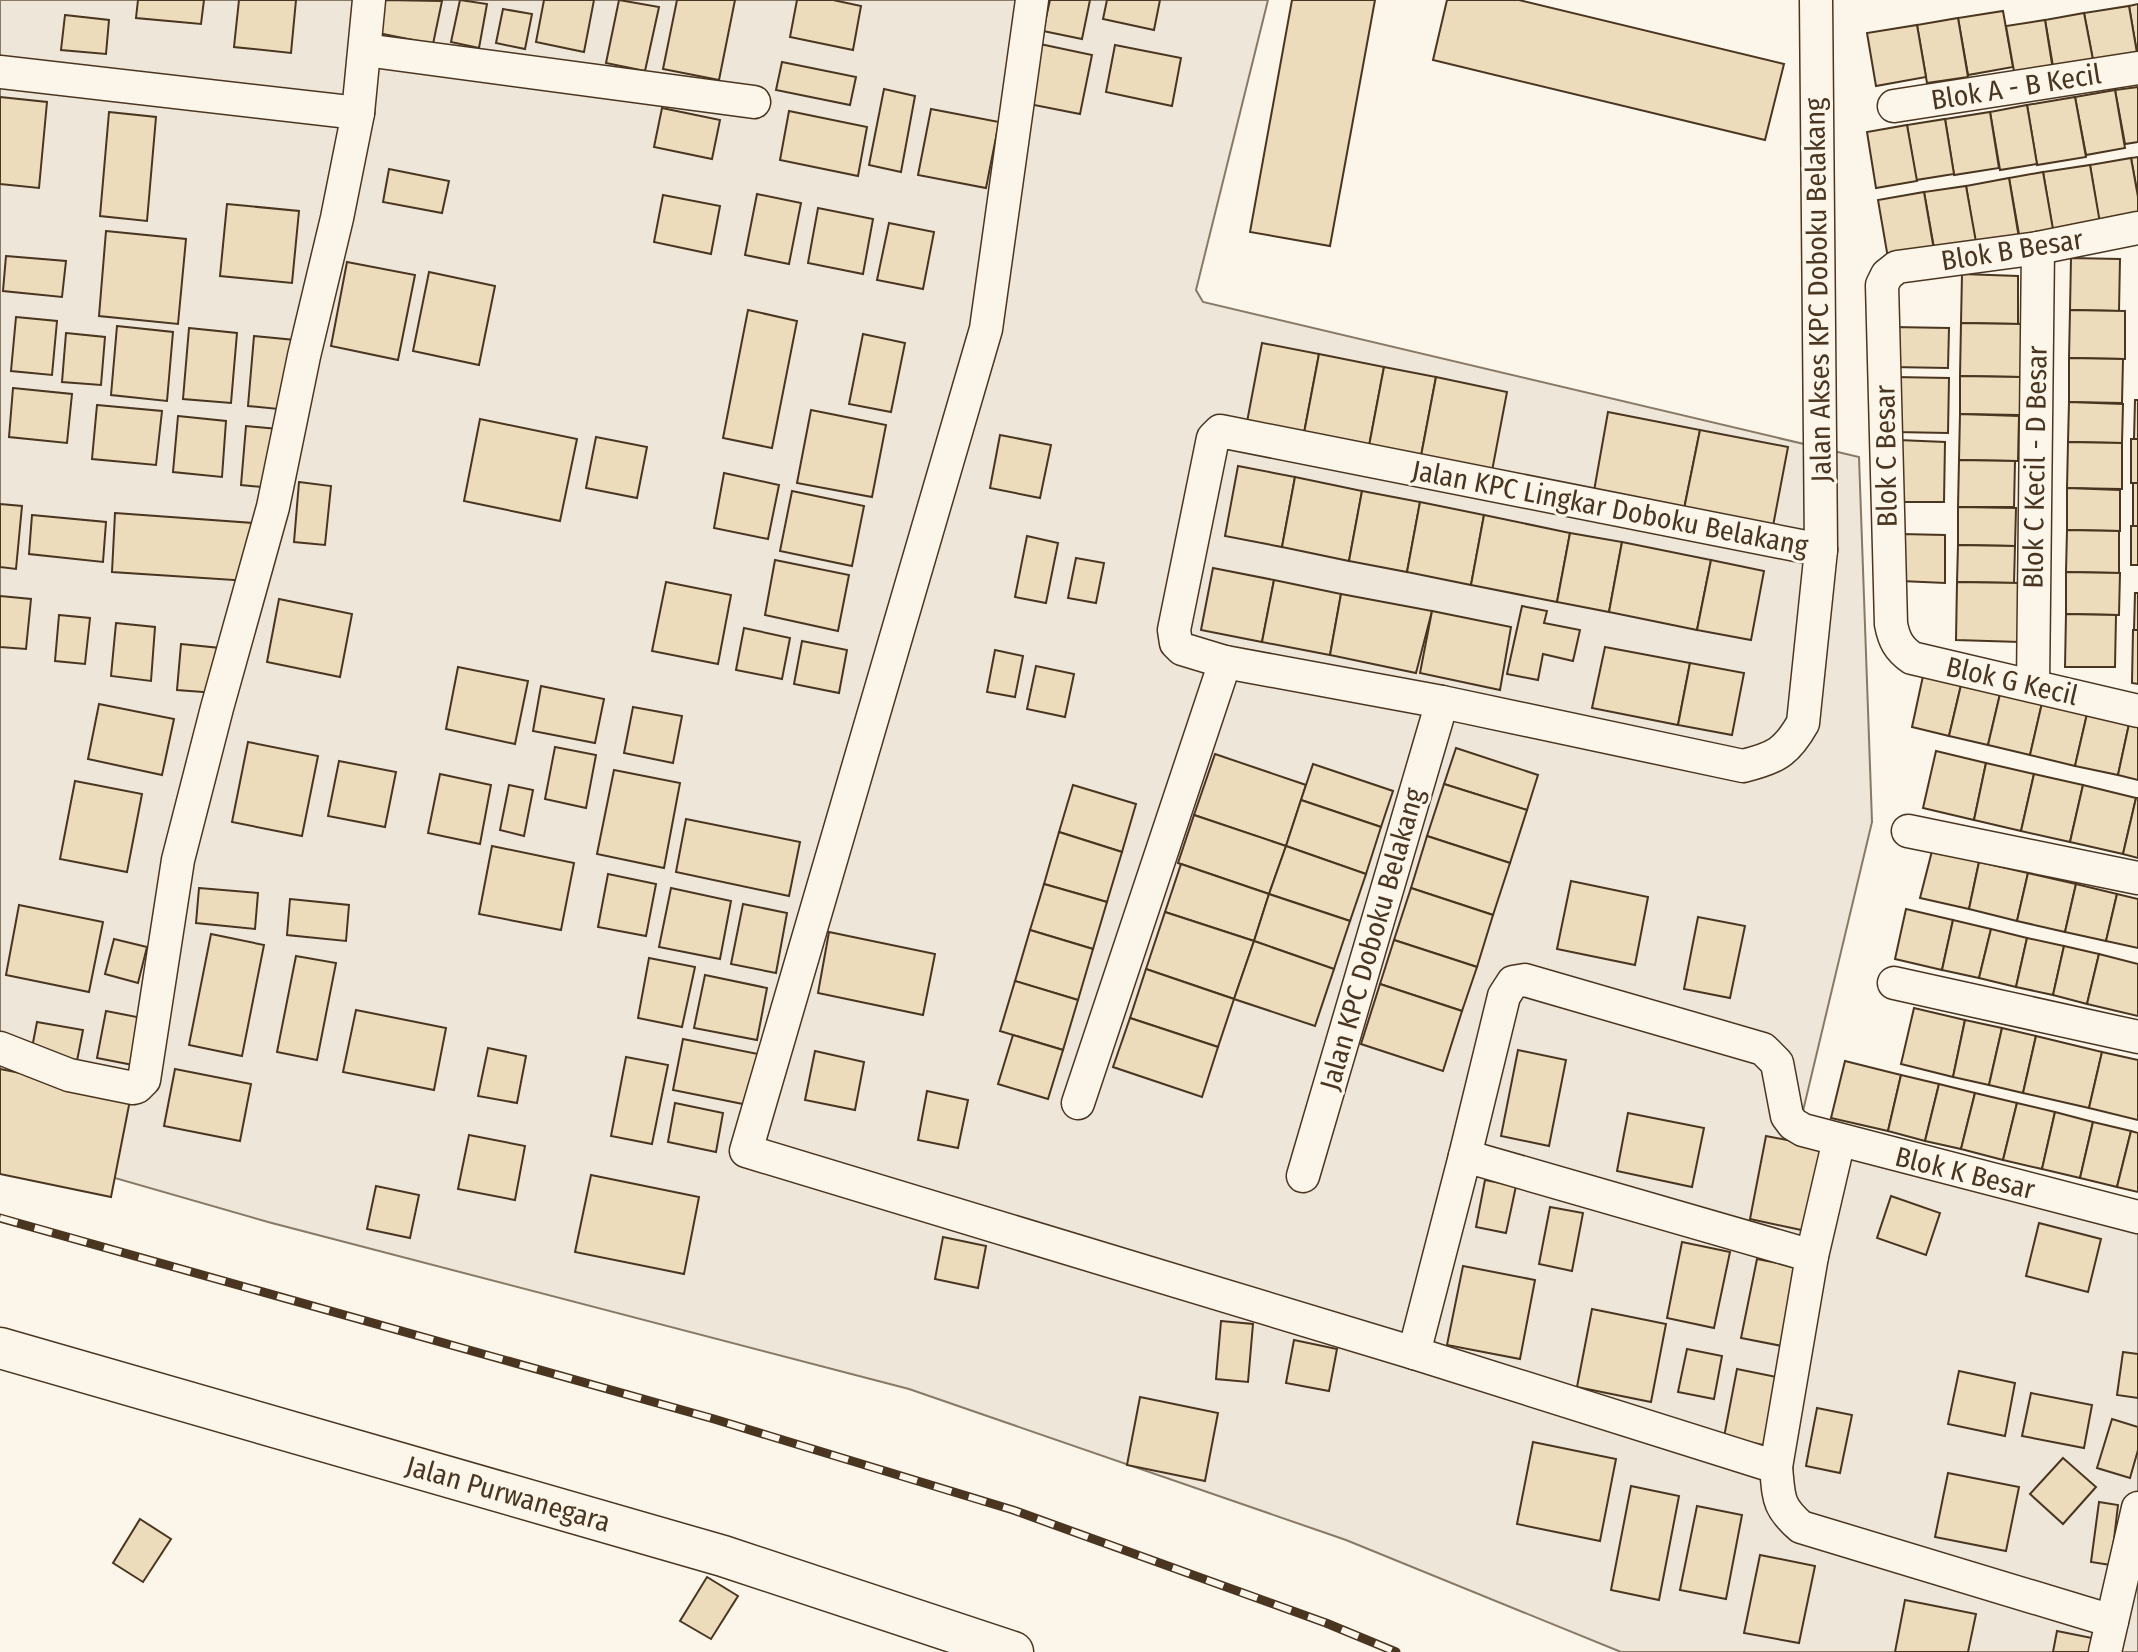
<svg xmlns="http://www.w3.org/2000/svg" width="2138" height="1652" viewBox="0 0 2138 1652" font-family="'Fira Sans Condensed',sans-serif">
<rect width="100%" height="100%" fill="#fbf6e9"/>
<polygon fill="#ede6d9" stroke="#887966" stroke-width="2" points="0,0 1268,0 1196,290 1203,302 1859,457 1872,822 1797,1136 2138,1225 2138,1652 1621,1652 1346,1540 909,1389 268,1222 0,1145"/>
<g fill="#ecdcbc" stroke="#4a3520" stroke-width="2">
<polygon points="138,0 204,0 201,24 136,18"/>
<polygon points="239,0 296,0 291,53 234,47"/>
<polygon points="384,0 442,1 433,44 378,33"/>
<polygon points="460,0 487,4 479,48 451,42"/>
<polygon points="544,0 594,0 584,52 536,42"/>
<polygon points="619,0 659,7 645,71 606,63"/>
<polygon points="677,0 735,0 719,80 663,69"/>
<polygon points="797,0 833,0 861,6 853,50 790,37"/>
<polygon points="1050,0 1090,0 1082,39 1043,31"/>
<polygon points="1107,0 1160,0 1154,30 1103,19"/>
<polygon points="1292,0 1375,0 1330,246 1250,232"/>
<polygon points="1447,0 1519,0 1784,64 1765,140 1433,60"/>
<polygon points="2138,4 2138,53 2137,53 2129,6"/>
<polygon points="2129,6 2137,53 2093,60 2084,13"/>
<polygon points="503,9 532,14 525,49 496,43"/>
<polygon points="2003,11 2013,67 1968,75 1958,18"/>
<polygon points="2084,13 2094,65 2054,72 2045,20"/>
<polygon points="65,15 109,20 106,54 61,50"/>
<polygon points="1958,18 1968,77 1927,83 1917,25"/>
<polygon points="2045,20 2053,70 2015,77 2006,26"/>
<polygon points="1917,25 1926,77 1876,86 1867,33"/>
<polygon points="1040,44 1092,55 1080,114 1029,104"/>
<polygon points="1115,45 1181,58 1172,106 1106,92"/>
<polygon points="782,62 856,77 850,105 776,90"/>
<polygon points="2138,87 2138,142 2125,144 2115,90"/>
<polygon points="884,89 915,96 901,172 869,165"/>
<polygon points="2115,90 2125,148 2086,155 2075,97"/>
<polygon points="0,97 47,102 39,188 0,184"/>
<polygon points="2075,97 2086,157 2037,165 2027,105"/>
<polygon points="2027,105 2037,164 2000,170 1990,112"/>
<polygon points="662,108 720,120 712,159 654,147"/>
<polygon points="931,109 999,122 986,188 918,175"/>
<polygon points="789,111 867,127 858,176 780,160"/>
<polygon points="109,112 156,117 147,221 100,216"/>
<polygon points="1990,112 1999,168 1954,175 1945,119"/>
<polygon points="1945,119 1954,174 1916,180 1907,125"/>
<polygon points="1907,125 1917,181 1876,188 1867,132"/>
<polygon points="2138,157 2138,197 2131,158"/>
<polygon points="2131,158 2138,197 2138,214 2099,221 2090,165"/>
<polygon points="2090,165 2100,223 2053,231 2043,172"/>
<polygon points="389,169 449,181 442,213 383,202"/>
<polygon points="2043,172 2054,235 2020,240 2009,178"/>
<polygon points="2009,178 2019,238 1976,246 1966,186"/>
<polygon points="1966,186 1976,242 1934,248 1924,192"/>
<polygon points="1924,192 1934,250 1888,258 1878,200"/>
<polygon points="757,194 801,203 789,264 745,255"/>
<polygon points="663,195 720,206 711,254 654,242"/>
<polygon points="227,204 299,211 292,283 220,276"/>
<polygon points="818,208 873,219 863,274 808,263"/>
<polygon points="889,223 934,232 923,289 877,280"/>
<polygon points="106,231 186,239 178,324 99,316"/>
<polygon points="6,256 66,261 62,297 3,291"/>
<polygon points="2071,258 2120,259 2119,311 2070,310"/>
<polygon points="347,262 415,275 398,360 331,346"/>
<polygon points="429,272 495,286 479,365 413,351"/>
<polygon points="1962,274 2018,276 2018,324 1961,323"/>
<polygon points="748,310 797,321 772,448 723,438"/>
<polygon points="2070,310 2125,311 2125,359 2069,358"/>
<polygon points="16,317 57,321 52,375 11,371"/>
<polygon points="1961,323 2022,324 2021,377 1960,376"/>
<polygon points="117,326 173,332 167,401 111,395"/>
<polygon points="1893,327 1949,328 1948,368 1892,367"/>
<polygon points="189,328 237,333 231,403 183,399"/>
<polygon points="66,333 105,337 101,385 62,382"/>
<polygon points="863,334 905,343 891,412 849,404"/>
<polygon points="254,336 295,340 288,410 248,406"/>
<polygon points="1262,343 1319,354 1304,433 1247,422"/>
<polygon points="1319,354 1384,367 1369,446 1304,433"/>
<polygon points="2069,358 2123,359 2122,403 2069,402"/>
<polygon points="1384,367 1436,377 1421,456 1369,446"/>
<polygon points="1960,376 2020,377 2020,415 1960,414"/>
<polygon points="1436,377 1507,392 1492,471 1421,456"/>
<polygon points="1895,377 1949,378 1948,433 1895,432"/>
<polygon points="13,388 72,394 67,443 9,437"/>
<polygon points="2135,400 2138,400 2138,439 2134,439"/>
<polygon points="2069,402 2123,404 2122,443 2068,442"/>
<polygon points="97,405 162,411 156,465 92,459"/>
<polygon points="811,410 886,425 872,497 797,483"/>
<polygon points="1608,412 1700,430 1684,509 1594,491"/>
<polygon points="1960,414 2019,416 2018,461 1959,460"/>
<polygon points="178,416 226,421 222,477 173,472"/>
<polygon points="480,419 577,439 560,521 464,501"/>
<polygon points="246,426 278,429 272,488 241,485"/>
<polygon points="1700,430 1788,447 1773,526 1684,509"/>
<polygon points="1000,435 1051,445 1040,498 990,488"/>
<polygon points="596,437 647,447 637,498 586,488"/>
<rect x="2131" y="439" width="7" height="44"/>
<polygon points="1898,440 1945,442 1944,502 1897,502"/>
<polygon points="2068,442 2122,443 2122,489 2067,488"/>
<polygon points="1959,460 2015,461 2014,507 1958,507"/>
<polygon points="1238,466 1295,477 1282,547 1225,536"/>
<polygon points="724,473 779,485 768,539 714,528"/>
<polygon points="1295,477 1362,491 1349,561 1282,547"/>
<polygon points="299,482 331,486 325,545 294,542"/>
<rect x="2133" y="483" width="5" height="43"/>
<polygon points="2067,488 2120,490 2120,531 2067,530"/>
<polygon points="792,491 864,506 852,566 780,551"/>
<polygon points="1362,491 1420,502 1407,572 1349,561"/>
<polygon points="1420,502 1484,515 1471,585 1407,572"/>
<polygon points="0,504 22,506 16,569 0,567"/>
<polygon points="1958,507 2016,508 2015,546 1958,545"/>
<polygon points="115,513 253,523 249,581 112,572"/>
<polygon points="32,515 106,522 103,562 29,554"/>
<polygon points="1484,515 1570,533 1557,602 1471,585"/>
<rect x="2131" y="526" width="7" height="39"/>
<polygon points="2067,530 2119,531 2119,573 2066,572"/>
<polygon points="1570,533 1622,542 1609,612 1557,602"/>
<polygon points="1901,534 1945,535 1945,583 1901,581"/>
<polygon points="1027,536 1058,543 1046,603 1015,597"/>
<polygon points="1622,542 1711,560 1697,630 1609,612"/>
<polygon points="1958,545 2015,546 2014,583 1957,582"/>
<polygon points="1076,558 1104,563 1096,603 1068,598"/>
<polygon points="775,560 849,575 838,631 765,615"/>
<polygon points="1711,560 1764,571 1751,640 1697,630"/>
<polygon points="1213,568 1274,580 1262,642 1201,630"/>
<polygon points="2066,572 2120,573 2119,615 2066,614"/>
<polygon points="1274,580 1341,594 1330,655 1262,642"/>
<polygon points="666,582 731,595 718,664 652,651"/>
<polygon points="1957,582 2021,583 2020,642 1956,640"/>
<polygon points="2135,593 2138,593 2138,630 2134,630"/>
<polygon points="1341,594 1432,611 1416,673 1330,655"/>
<polygon points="0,596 31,599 26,649 0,647"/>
<polygon points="279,599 352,614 340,677 267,662"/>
<polygon points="1522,606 1547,611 1544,623 1580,630 1573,661 1543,654 1538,680 1507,674"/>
<polygon points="1432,611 1511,627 1500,690 1420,673"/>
<polygon points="2066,614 2116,615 2115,667 2065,667"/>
<polygon points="59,615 90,618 85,664 55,661"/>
<polygon points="116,623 155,627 151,681 111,676"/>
<polygon points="744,628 790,638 782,679 736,670"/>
<polygon points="2133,630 2138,630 2138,684 2132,683"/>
<polygon points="802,641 847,650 839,693 794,684"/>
<polygon points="181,644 220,648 216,693 177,690"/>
<polygon points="1605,647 1690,663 1678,725 1592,708"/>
<polygon points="995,650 1023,656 1015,697 987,692"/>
<polygon points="1690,663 1744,673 1732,735 1678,725"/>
<polygon points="1036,666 1074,674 1065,717 1027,709"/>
<polygon points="458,667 528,681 515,744 446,729"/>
<polygon points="1923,676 1961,685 1949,736 1912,727"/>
<polygon points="1961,685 2000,694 1988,745 1949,736"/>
<polygon points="541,686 604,699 595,743 533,731"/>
<polygon points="2000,694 2042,703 2030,755 1988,745"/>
<polygon points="2042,703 2087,714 2075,766 2030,755"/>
<polygon points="99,704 174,719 162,775 88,759"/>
<polygon points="633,707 682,716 673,763 624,753"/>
<polygon points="2087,714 2129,724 2118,775 2075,766"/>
<polygon points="2129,724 2138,726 2138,780 2118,775"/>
<polygon points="248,742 318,756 302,836 232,822"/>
<polygon points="555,747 596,755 586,808 545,799"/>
<polygon points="1456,748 1538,775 1527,810 1444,784"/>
<polygon points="1936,751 1986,763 1974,820 1923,808"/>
<polygon points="1215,754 1306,785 1286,846 1194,815"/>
<polygon points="339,761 396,772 385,827 328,816"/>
<polygon points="1986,763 2034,774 2021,831 1974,820"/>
<polygon points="1313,764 1393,791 1381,827 1301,800"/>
<polygon points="614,770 680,783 664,868 597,854"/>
<polygon points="440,774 491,785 480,844 428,833"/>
<polygon points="2034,774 2083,785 2070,842 2021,831"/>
<polygon points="75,781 142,794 127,872 60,859"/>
<polygon points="1444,784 1527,810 1510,863 1427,836"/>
<polygon points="509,785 533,790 524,836 500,830"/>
<polygon points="1073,785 1136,804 1122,852 1059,832"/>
<polygon points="2083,785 2136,798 2123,854 2070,842"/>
<polygon points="2136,798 2138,798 2138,858 2123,854"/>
<polygon points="1301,800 1381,827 1366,874 1286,846"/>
<polygon points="1194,815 1286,846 1269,894 1178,863"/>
<polygon points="686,819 800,842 789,896 676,872"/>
<polygon points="1059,832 1122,852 1107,902 1044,884"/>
<polygon points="1427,836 1510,863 1493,915 1411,888"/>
<polygon points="492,846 574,863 561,930 479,914"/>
<polygon points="1286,846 1366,874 1350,921 1269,894"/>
<polygon points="1932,851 1979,862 1969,909 1920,898"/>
<polygon points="1979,862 2028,873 2017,921 1969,909"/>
<polygon points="1181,864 1269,894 1254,941 1165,912"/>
<polygon points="2028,873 2076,884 2065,932 2017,921"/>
<polygon points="608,874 656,884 646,936 598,927"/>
<polygon points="1571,881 1648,897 1635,965 1557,949"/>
<polygon points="1044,884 1107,902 1093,949 1030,930"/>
<polygon points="2076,884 2117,894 2106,941 2065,932"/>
<polygon points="199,888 258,893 255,929 196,923"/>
<polygon points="671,888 731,901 720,959 659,947"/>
<polygon points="1411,888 1493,915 1477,967 1394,940"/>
<polygon points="1269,894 1350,921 1334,969 1254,941"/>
<polygon points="2117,894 2138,899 2138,948 2106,941"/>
<polygon points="290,899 349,905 346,941 287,935"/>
<polygon points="743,904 787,913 776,973 731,964"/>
<polygon points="19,905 103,922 89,992 6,975"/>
<polygon points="1906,909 1953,920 1942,970 1895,959"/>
<polygon points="1165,912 1254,941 1234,999 1146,969"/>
<polygon points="1698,917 1745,926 1730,998 1684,989"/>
<polygon points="1953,920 1991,929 1979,978 1942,970"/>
<polygon points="1991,929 2027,938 2016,987 1979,978"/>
<polygon points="1030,930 1093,949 1078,1000 1015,981"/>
<polygon points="829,932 935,954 923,1015 818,993"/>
<polygon points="211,934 264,945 242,1056 189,1045"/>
<polygon points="2027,938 2064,946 2053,995 2016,987"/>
<polygon points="114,939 147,947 138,983 105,974"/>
<polygon points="1394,940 1477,967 1462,1011 1380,984"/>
<polygon points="1254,941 1334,969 1315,1026 1234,999"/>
<polygon points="2064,946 2099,954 2087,1004 2053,995"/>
<polygon points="2099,954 2138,964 2138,1016 2087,1004"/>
<polygon points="296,956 336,963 317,1060 277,1052"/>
<polygon points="649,958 695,967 682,1027 638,1018"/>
<polygon points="1146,969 1234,999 1218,1047 1130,1018"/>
<polygon points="705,975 767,988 757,1040 694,1028"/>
<polygon points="1015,981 1078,1000 1063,1050 1000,1031"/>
<polygon points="1380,984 1462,1011 1443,1071 1361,1044"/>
<polygon points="1914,1008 1965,1020 1953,1077 1901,1064"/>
<polygon points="356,1010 446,1028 434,1090 343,1072"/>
<polygon points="106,1011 142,1018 133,1065 97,1058"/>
<polygon points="1130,1018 1218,1047 1202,1097 1113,1067"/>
<polygon points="1965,1020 2002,1028 1989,1085 1953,1077"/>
<polygon points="37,1022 83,1030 77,1061 31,1053"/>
<polygon points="2002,1028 2036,1036 2023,1093 1989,1085"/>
<polygon points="1013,1035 1063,1050 1048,1099 998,1084"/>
<polygon points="2036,1036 2102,1052 2089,1108 2023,1093"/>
<polygon points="683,1039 758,1054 748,1105 673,1090"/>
<polygon points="488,1048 526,1056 517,1103 478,1096"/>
<polygon points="1518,1050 1566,1060 1549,1146 1501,1136"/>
<polygon points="815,1051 864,1062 855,1110 805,1100"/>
<polygon points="2102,1052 2138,1060 2138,1120 2089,1108"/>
<polygon points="626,1057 668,1065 652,1144 611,1136"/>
<polygon points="1845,1061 1901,1075 1888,1131 1831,1118"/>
<polygon points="0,1069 131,1095 111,1197 0,1174"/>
<polygon points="175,1069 251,1084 240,1141 164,1126"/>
<polygon points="1901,1075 1939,1084 1925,1141 1888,1131"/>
<polygon points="1939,1084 1975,1093 1961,1149 1925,1141"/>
<polygon points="927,1091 968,1100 958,1148 918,1140"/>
<polygon points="1975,1093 2017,1103 2003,1160 1961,1149"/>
<polygon points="675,1103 723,1113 716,1152 668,1142"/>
<polygon points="2017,1103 2055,1112 2042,1169 2003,1160"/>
<polygon points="2055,1112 2093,1122 2080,1178 2042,1169"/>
<polygon points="1628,1113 1704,1128 1692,1187 1617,1171"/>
<polygon points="2093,1122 2131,1131 2117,1187 2080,1178"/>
<polygon points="2131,1131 2138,1133 2138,1192 2117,1187"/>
<polygon points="469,1135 525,1146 515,1200 458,1189"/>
<polygon points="1766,1136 1823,1147 1806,1231 1750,1219"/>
<polygon points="591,1175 699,1197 684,1274 575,1252"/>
<polygon points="1485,1180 1516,1186 1506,1233 1476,1227"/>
<polygon points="376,1186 419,1195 410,1238 367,1229"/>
<polygon points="1891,1196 1940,1213 1926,1255 1877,1238"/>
<polygon points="1550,1207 1583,1213 1572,1271 1539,1264"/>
<polygon points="2039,1223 2101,1239 2088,1292 2026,1276"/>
<polygon points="943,1237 986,1246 978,1288 935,1279"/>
<polygon points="1682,1242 1730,1252 1714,1328 1667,1318"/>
<polygon points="1757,1259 1802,1268 1787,1347 1741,1338"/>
<polygon points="1463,1266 1535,1280 1520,1359 1447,1345"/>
<polygon points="1592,1309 1666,1324 1651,1402 1577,1387"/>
<polygon points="1221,1321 1253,1324 1248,1382 1216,1379"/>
<polygon points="1294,1340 1337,1349 1329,1391 1286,1383"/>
<polygon points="1687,1349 1722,1356 1714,1399 1678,1392"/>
<polygon points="2123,1352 2138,1354 2138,1398 2117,1395"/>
<polygon points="1737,1369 1781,1378 1768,1446 1724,1437"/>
<polygon points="1959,1371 2015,1383 2005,1436 1948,1424"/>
<polygon points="2031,1393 2092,1405 2084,1448 2022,1436"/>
<polygon points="1140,1397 1218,1413 1205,1481 1127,1465"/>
<polygon points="1817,1408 1852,1415 1840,1473 1806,1466"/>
<polygon points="2112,1419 2138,1427 2138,1450 2130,1478 2097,1468"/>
<polygon points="1533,1442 1616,1459 1600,1541 1517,1524"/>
<polygon points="2063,1458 2096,1487 2063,1524 2030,1494"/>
<polygon points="1948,1473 2019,1487 2006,1551 1935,1537"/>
<polygon points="1631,1486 1679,1496 1659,1600 1611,1590"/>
<polygon points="2099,1502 2118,1505 2111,1565 2091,1562"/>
<polygon points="1697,1506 1742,1515 1726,1599 1680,1590"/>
<polygon points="140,1519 171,1539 143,1582 113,1563"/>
<polygon points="1760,1555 1815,1566 1799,1643 1744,1633"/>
<polygon points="707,1577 738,1596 711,1639 680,1621"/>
<polygon points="1905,1600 1976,1614 1968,1652 1895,1652"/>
<polygon points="2057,1631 2092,1638 2090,1652 2053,1652"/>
</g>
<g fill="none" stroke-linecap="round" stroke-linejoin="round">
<defs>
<g id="minor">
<path d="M1032,0L986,329L746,1151L1414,1353L1776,1467C1779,1498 1777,1506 1801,1527L2112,1621"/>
<polyline points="1816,0 1821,550"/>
<polyline points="365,50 754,102"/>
<polyline points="0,72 358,113"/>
<polyline points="1894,106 2138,68"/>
<path d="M2138,228L2038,248L1897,267L1887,275L1882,285L1891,624C1894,640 1899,649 1912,658L2138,711"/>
<path d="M1220,431L1821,550L1803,723C1786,753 1775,758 1743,766L1442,702L1225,662L1182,649L1176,643L1174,630L1213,438Z"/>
<polyline points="2033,685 2038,248"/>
<polyline points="1908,831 2138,878"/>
<polyline points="1894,983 2138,1037"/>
<polyline points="0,1048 69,1075 133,1088 137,1087 144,1080 178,860 217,708 273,507 304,356 337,218 358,113 369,0"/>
<polyline points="1078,1103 1225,662"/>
<polyline points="1465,1156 1504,996 1513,982 1525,980 1763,1049 1777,1063 1787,1116 1793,1124 1803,1130 2138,1217"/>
<polyline points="1303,1176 1442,702"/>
<polyline points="1812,1256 1839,1140"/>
<polyline points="1414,1353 1465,1156 1812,1256 1776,1467"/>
<polyline points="2105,1652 2138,1508"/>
</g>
<polyline id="tertiary" points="0,1348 723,1556 1013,1652"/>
</defs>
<use href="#minor" stroke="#4a3520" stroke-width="35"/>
<use href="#tertiary" stroke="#4a3520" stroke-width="43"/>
<use href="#minor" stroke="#fbf6e9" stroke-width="32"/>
<use href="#tertiary" stroke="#fbf6e9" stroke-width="40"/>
<defs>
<polyline id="rail" points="0,1218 714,1419 1013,1510 1326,1623 1396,1652"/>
</defs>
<use href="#rail" stroke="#4a3520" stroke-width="9"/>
<use href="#rail" stroke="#fbf6e9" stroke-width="6" stroke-dasharray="18" stroke-linecap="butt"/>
</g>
<g text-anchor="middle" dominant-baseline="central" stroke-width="6" stroke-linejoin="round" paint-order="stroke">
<g font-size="28" fill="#4a3520" stroke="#fbf6e9">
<text transform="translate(2016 87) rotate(-9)">Blok A - B Kecil</text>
<text transform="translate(2012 250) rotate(-9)">Blok B Besar</text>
<text transform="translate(1818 290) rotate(-91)">Jalan Akses KPC Doboku Belakang</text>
<text transform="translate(1886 456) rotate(-91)">Blok C Besar</text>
<text transform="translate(2035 467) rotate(-89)">Blok C Kecil - D Besar</text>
<text transform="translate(1610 508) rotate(11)">Jalan KPC Lingkar Doboku Belakang</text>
<text transform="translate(2012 681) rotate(13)">Blok G Kecil</text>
<text transform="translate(1372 939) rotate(-74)">Jalan KPC Doboku Belakang</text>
<text transform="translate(1965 1173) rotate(14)">Blok K Besar</text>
<text transform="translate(508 1494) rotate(16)">Jalan Purwanegara</text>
</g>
</g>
</svg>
